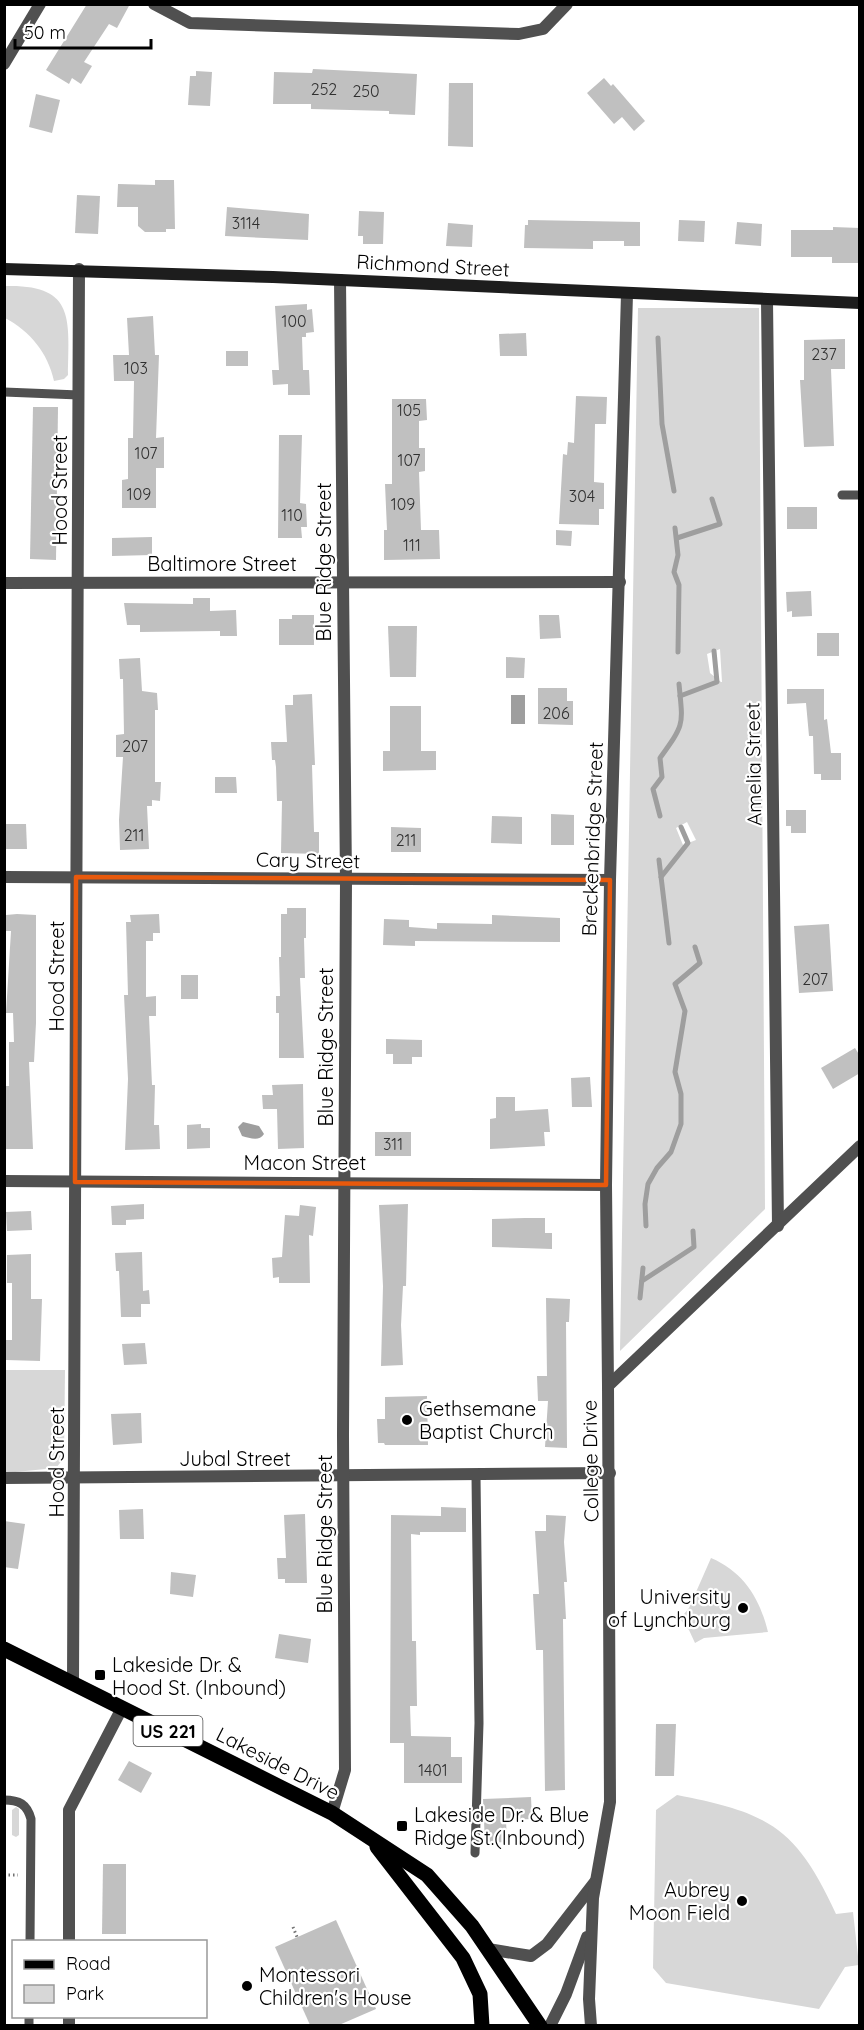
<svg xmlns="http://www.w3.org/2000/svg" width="864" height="2030" viewBox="0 0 864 2030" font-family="Quicksand,sans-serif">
<rect width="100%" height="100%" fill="#fff"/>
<g fill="#d7d7d7" fill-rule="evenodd">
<path d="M5,286C75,284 69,318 68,375L64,379L54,381C48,353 30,331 5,318Z"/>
<path d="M638,308H759L765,1209L620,1351ZM720,649L722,682H721L710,673L707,654ZM687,822L696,840L683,845L676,828Z"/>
<polygon points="4,1370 65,1370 64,1458 56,1468 5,1473"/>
<path d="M711,1558C744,1572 760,1599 768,1632L704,1638L695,1643L689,1630L680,1619L689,1608Z"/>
<path d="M677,1795C769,1813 796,1827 836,1914L853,1912L859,1965L845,1967L819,2009L666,1983L653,1968L656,1810Z"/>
<polygon points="16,1807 19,1809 19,1835 16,1837 12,1835 12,1810"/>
</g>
<g fill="#9e9e9e">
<rect x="511" y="695" width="14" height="29"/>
<path d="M243,1122L259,1126L264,1134C259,1142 250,1138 242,1136L238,1127Z"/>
</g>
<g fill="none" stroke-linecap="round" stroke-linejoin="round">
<g stroke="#9e9e9e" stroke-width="5">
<polyline points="658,338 662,424 674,491"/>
<polyline points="675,528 678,555 674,572 679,585 678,652"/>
<polyline points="677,538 720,524 712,499"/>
<polyline points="680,696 717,682 714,651"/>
<path d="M660,816L653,789L662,777L660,758C685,723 683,726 679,684"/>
<polyline points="659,860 669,943"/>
<polyline points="661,877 688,843 681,827"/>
<polyline points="646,1226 645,1204 648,1184 657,1168 671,1152 681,1124 681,1094 675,1072 685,1011 675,984 700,963 695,947"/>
<polyline points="642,1281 694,1247 693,1231"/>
<polyline points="640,1298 643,1268"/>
</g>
</g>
<g fill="#c0c0c0">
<polygon points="87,4 130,4 117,28 109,24 84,62 92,66 81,84 72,78 69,84 46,70"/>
<polygon points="313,69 417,74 415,115 389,114 389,111 311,109 311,104 273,104 274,72 312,73"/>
<polygon points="196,71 212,72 210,106 188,105 190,76 196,76"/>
<polygon points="604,78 611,86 613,84 645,121 634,131 622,117 614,124 587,93"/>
<polygon points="449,83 473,83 473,147 448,146"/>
<polygon points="36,94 60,100 52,133 29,127"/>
<polygon points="155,180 174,180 175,229 166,229 166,232 145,232 138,226 138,207 117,207 118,184 155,185"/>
<polygon points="77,195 100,196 98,234 75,233"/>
<polygon points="227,207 309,214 308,240 225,236"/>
<polygon points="359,211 384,212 383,244 363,244 363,236 358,236"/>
<polygon points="528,220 640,222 640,246 624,246 624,241 593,241 593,249 524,248 525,225 528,225"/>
<polygon points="679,220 705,221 704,242 678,241"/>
<polygon points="737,222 762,224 761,246 735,244"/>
<polygon points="448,223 473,225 472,247 446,246"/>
<polygon points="833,227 860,228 860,263 832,263 832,257 791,257 791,230 833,230"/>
<polygon points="307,304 307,310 312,309 314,332 306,333 306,337 302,337 303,370 309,370 310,395 288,395 288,384 273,385 272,370 279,370 275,306"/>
<polygon points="153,316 155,355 159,355 156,438 164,437 164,468 156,468 156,508 122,508 122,480 128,479 128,438 133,438 134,381 114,381 113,355 129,355 127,318"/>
<polygon points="526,333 527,356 500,356 499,334"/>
<polygon points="845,339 845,369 831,369 834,446 804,447 800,380 804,380 804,340"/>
<rect x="226" y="351" width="22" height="15"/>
<polygon points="576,396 607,397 606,424 595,424 594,482 604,483 604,509 599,509 599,525 559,524 563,454 567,455 568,442 574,443"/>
<polygon points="392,399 426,399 427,420 419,421 419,448 425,448 425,471 419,472 421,530 439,530 440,559 384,560 384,530 387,530 385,484 392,484"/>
<polygon points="33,407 58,407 56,560 30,559"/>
<polygon points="279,435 302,435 300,503 306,504 307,527 301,527 302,538 278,538"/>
<rect x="787" y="507" width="30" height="22"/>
<polygon points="556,530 572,531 571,546 556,545"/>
<polygon points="152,537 152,555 112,556 112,538"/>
<polygon points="811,591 812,616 792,617 792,611 787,612 786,592"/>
<polygon points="193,598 210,598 210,611 236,610 237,636 220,636 220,631 140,632 140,625 127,625 124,603 193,604"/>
<polygon points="292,615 314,615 314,645 279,645 279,619 292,619"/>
<polygon points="539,615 559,615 561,638 540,639"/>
<polygon points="388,626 417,626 416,677 390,677"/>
<rect x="817" y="633" width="22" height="23"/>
<polygon points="506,657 525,658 524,678 506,678"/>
<polygon points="140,658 142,691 157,693 158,710 155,710 155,782 161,782 160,801 152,800 152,806 147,806 149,849 120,850 119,820 123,757 116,757 116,735 124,734 123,679 120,679 119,659"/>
<polygon points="538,688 567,688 567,701 573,701 573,725 538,724"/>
<polygon points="787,689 824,689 824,720 827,719 831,753 841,753 841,780 821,780 821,774 814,774 813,736 809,736 806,703 787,704"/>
<polygon points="312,694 315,765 312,765 314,832 319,832 319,854 281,853 282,801 277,801 276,767 275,760 272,760 271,742 287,742 285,705 293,705 293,695"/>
<polygon points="390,706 421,706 421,751 436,751 436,770 383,771 383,751 390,751"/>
<polygon points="215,777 236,777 237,793 215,793"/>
<polygon points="786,810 806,810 806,833 791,833 791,826 786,826"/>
<polygon points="551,814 574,815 574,845 551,845"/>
<polygon points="492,816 522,817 522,844 491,843"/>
<polygon points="4,824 26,824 27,849 4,849"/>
<polygon points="391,827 421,828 421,852 391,852"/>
<polygon points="287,908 306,908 306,938 304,938 305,978 300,978 304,1058 279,1058 279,1013 276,1013 276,996 280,996 279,957 281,957 281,914 287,914"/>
<polygon points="17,914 36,915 36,1023 34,1062 29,1062 33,1149 4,1149 5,1086 9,1086 9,1042 14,1042 13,1013 6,1013 11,931 6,931 6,915"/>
<polygon points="159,914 160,933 153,933 153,941 146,941 146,997 156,996 156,1016 149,1016 152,1085 155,1085 154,1125 159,1125 160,1149 125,1150 128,1079 124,995 128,995 126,922 131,922 130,915"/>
<polygon points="492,915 560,918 560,942 415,941 415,946 383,945 384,919 409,920 409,927 437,929 437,923 492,924"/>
<polygon points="829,924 833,991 799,993 794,926"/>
<rect x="181" y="975" width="17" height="24"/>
<polygon points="386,1039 422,1040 422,1057 412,1057 412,1064 393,1064 393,1054 386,1054"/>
<polygon points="855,1048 860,1056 860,1073 833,1089 821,1068"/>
<polygon points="590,1077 592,1107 572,1107 571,1078"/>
<polygon points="303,1084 304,1148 278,1149 277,1109 263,1109 262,1095 273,1095 272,1085"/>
<polygon points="496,1097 515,1097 515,1111 548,1109 550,1132 544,1132 545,1146 490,1149 490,1119 496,1118"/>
<polygon points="201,1124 201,1128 210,1128 210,1148 187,1149 187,1125"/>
<rect x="375" y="1132" width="36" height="24"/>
<polygon points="144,1204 144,1219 126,1220 126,1225 112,1225 111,1206"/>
<polygon points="408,1204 406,1286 403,1286 401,1325 403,1365 381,1366 383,1286 379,1205"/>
<polygon points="300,1205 316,1207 313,1236 309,1235 310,1283 279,1283 279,1277 273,1278 272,1258 282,1257 285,1215 299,1216"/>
<polygon points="31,1211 32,1230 7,1231 6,1212"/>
<polygon points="525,1218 545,1218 545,1233 552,1233 552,1249 492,1247 492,1219"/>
<polygon points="142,1252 143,1291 149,1290 150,1304 141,1304 141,1317 121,1317 119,1271 116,1271 115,1253"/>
<polygon points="31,1254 31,1299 42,1299 40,1361 6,1360 6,1340 12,1340 12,1283 7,1283 7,1255"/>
<polygon points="546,1298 570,1299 569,1322 566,1322 567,1448 545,1447 548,1401 538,1401 537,1376 547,1376"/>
<polygon points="145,1343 147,1364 124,1365 122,1344"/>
<polygon points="427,1396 428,1445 385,1445 384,1443 378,1443 377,1419 385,1419 385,1397"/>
<polygon points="141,1413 142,1443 113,1445 111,1414"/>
<polygon points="441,1507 466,1508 466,1532 420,1532 420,1535 411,1534 412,1641 416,1641 417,1706 410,1706 411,1736 451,1737 451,1757 462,1757 462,1783 404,1783 404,1743 390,1743 391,1515 441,1516"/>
<polygon points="143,1509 144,1539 120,1539 119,1510"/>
<polygon points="305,1514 307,1583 285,1583 285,1579 278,1579 277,1558 286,1558 284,1515"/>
<polygon points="546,1515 566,1516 564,1542 567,1582 564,1582 566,1619 563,1619 565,1790 545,1791 543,1650 536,1650 533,1594 539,1594 535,1531 546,1531"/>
<polygon points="4,1521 25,1524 18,1569 4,1567"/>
<polygon points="171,1572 196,1575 193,1597 170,1594"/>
<polygon points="279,1634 311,1639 308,1663 275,1658"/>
<polygon points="656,1724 676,1724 674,1776 655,1776"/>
<polygon points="129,1761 152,1773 141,1793 118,1780"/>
<polygon points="531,1797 532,1819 506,1820 507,1842 485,1843 483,1799"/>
<polygon points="103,1864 126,1864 126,1934 102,1934"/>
<polygon points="336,1920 376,2009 339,2025 310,2025 275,1947"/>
</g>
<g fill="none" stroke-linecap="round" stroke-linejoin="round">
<g stroke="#727272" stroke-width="3" stroke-dasharray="1.5 3" stroke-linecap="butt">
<polyline points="4,1875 18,1875"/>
<polyline points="293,1927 297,1937"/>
</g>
<g stroke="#505050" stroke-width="9">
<polyline points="4,392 79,395"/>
<polyline points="842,495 860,495"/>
<path d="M4,1800C19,1800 27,1804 31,1819L30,1942"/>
<polyline points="475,1853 479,1723 476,1476"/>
<polyline points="29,2026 29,2016"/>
</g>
<g stroke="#505050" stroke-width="12">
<polyline points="154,4 190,23 519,34 543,29 567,4"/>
<polyline points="4,64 40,4"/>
<polyline points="767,301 778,1226"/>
<polyline points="4,583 620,582"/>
<polyline points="4,877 610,880"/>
<polyline points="4,1181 606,1185"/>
<polyline points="608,1386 606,1185 610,880 627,294"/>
<polyline points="4,1478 610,1473"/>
<polyline points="73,1682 79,269"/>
<polyline points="332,1813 345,1770 343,1436 346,880 340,280"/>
<polyline points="69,1942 69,1810 122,1708"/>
<polyline points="488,1949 531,1956 547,1944 595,1882"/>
<polyline points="69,2026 69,2016"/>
<polyline points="550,2026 566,1994 587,1937"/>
<polyline points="591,2026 589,1999 593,1898 610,1802 608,1386 860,1146"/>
</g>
<polyline stroke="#1d1d1d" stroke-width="12" points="4,269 273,277 860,303"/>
<g stroke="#000" stroke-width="15">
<polyline points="4,1649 332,1813 427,1875 472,1926 540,2026"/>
<polyline points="377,1847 463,1958 480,1994 482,2026"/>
</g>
</g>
<path fill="none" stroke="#e8590c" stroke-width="4.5" stroke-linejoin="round" d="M76,877L610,880L606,1185L75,1182Z"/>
<g fill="#000" stroke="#fff" stroke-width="2">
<circle cx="407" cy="1420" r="6"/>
<circle cx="743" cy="1608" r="6"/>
<rect x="94" y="1669" width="12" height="12" rx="3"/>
<rect x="396" y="1820" width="12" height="12" rx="3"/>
<circle cx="742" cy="1901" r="6"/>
<circle cx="247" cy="1986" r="6"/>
</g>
<g text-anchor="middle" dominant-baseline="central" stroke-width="4.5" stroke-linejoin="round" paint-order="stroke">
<g font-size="16" fill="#303030">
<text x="324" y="89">252</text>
<text x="366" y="91">250</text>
<text x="246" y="223">3114</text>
<text x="294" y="321">100</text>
<text x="824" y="354">237</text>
<text x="136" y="368">103</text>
<text x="409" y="410">105</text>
<text x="146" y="453">107</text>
<text x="409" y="460">107</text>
<text x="139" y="494">109</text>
<text x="582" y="496">304</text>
<text x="403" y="504">109</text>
<text x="292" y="515">110</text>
<text x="412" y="545">111</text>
<text x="556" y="713">206</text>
<text x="135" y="746">207</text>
<text x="134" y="835">211</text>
<text x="406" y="840">211</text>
<text x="815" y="979">207</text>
<text x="393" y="1144">311</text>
<text x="433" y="1770">1401</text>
</g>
<rect fill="#fff" stroke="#4c4c4c" stroke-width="1.5" x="133.5" y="1716" width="69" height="30" rx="4.5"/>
<g font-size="18" font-weight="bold" fill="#000">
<text x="168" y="1731">US 221</text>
</g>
<g font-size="20" fill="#000" stroke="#fff">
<text transform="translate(433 265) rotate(3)">Richmond Street</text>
<text transform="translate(59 490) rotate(-90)">Hood Street</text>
<text transform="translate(323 562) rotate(-90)">Blue Ridge Street</text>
<text x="222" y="563">Baltimore Street</text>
<text transform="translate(753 764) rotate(-91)">Amelia Street</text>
<text transform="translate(592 839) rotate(-88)">Breckenbridge Street</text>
<text transform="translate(308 860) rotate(1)">Cary Street</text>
<text transform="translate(56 976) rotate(-90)">Hood Street</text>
<text transform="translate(325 1047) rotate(-90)">Blue Ridge Street</text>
<text x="305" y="1162">Macon Street</text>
<text x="235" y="1458">Jubal Street</text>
<text transform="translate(590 1461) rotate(-91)">College Drive</text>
<text transform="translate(56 1462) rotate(-90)">Hood Street</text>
<text transform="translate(324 1534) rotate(-90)">Blue Ridge Street</text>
<text transform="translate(278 1763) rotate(27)">Lakeside Drive</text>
</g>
<g font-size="20" fill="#000" stroke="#fff" text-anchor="start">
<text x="419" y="1408">Gethsemane<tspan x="419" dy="23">Baptist Church</tspan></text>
<text x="731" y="1596" text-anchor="end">University<tspan x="731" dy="23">of Lynchburg</tspan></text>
<text x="112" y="1664">Lakeside Dr. &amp;<tspan x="112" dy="23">Hood St. (Inbound)</tspan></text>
<text x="414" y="1814">Lakeside Dr. &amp; Blue<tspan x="414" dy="23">Ridge St.(Inbound)</tspan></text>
<text x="730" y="1889" text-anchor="end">Aubrey<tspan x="730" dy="23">Moon Field</tspan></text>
<text x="259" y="1974">Montessori<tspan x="259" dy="23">Children's House</tspan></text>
</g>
</g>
<rect width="864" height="2030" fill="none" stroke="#000000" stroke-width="12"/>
<rect x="12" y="1940" width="195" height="78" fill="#ffffff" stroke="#999999" stroke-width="1.5"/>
<rect x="24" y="1960" width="30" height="9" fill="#000000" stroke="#999999" stroke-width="1.5"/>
<text x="66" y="1970" font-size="18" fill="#000000">Road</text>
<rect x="24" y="1985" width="30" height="18" fill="#d7d7d7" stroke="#999999" stroke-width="1.5"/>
<text x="66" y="2000" font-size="18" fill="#000000">Park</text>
<path d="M15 39v9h136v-9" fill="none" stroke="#000000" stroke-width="3"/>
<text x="24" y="39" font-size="18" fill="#000000" stroke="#ffffff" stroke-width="4.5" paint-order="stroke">50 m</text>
</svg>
